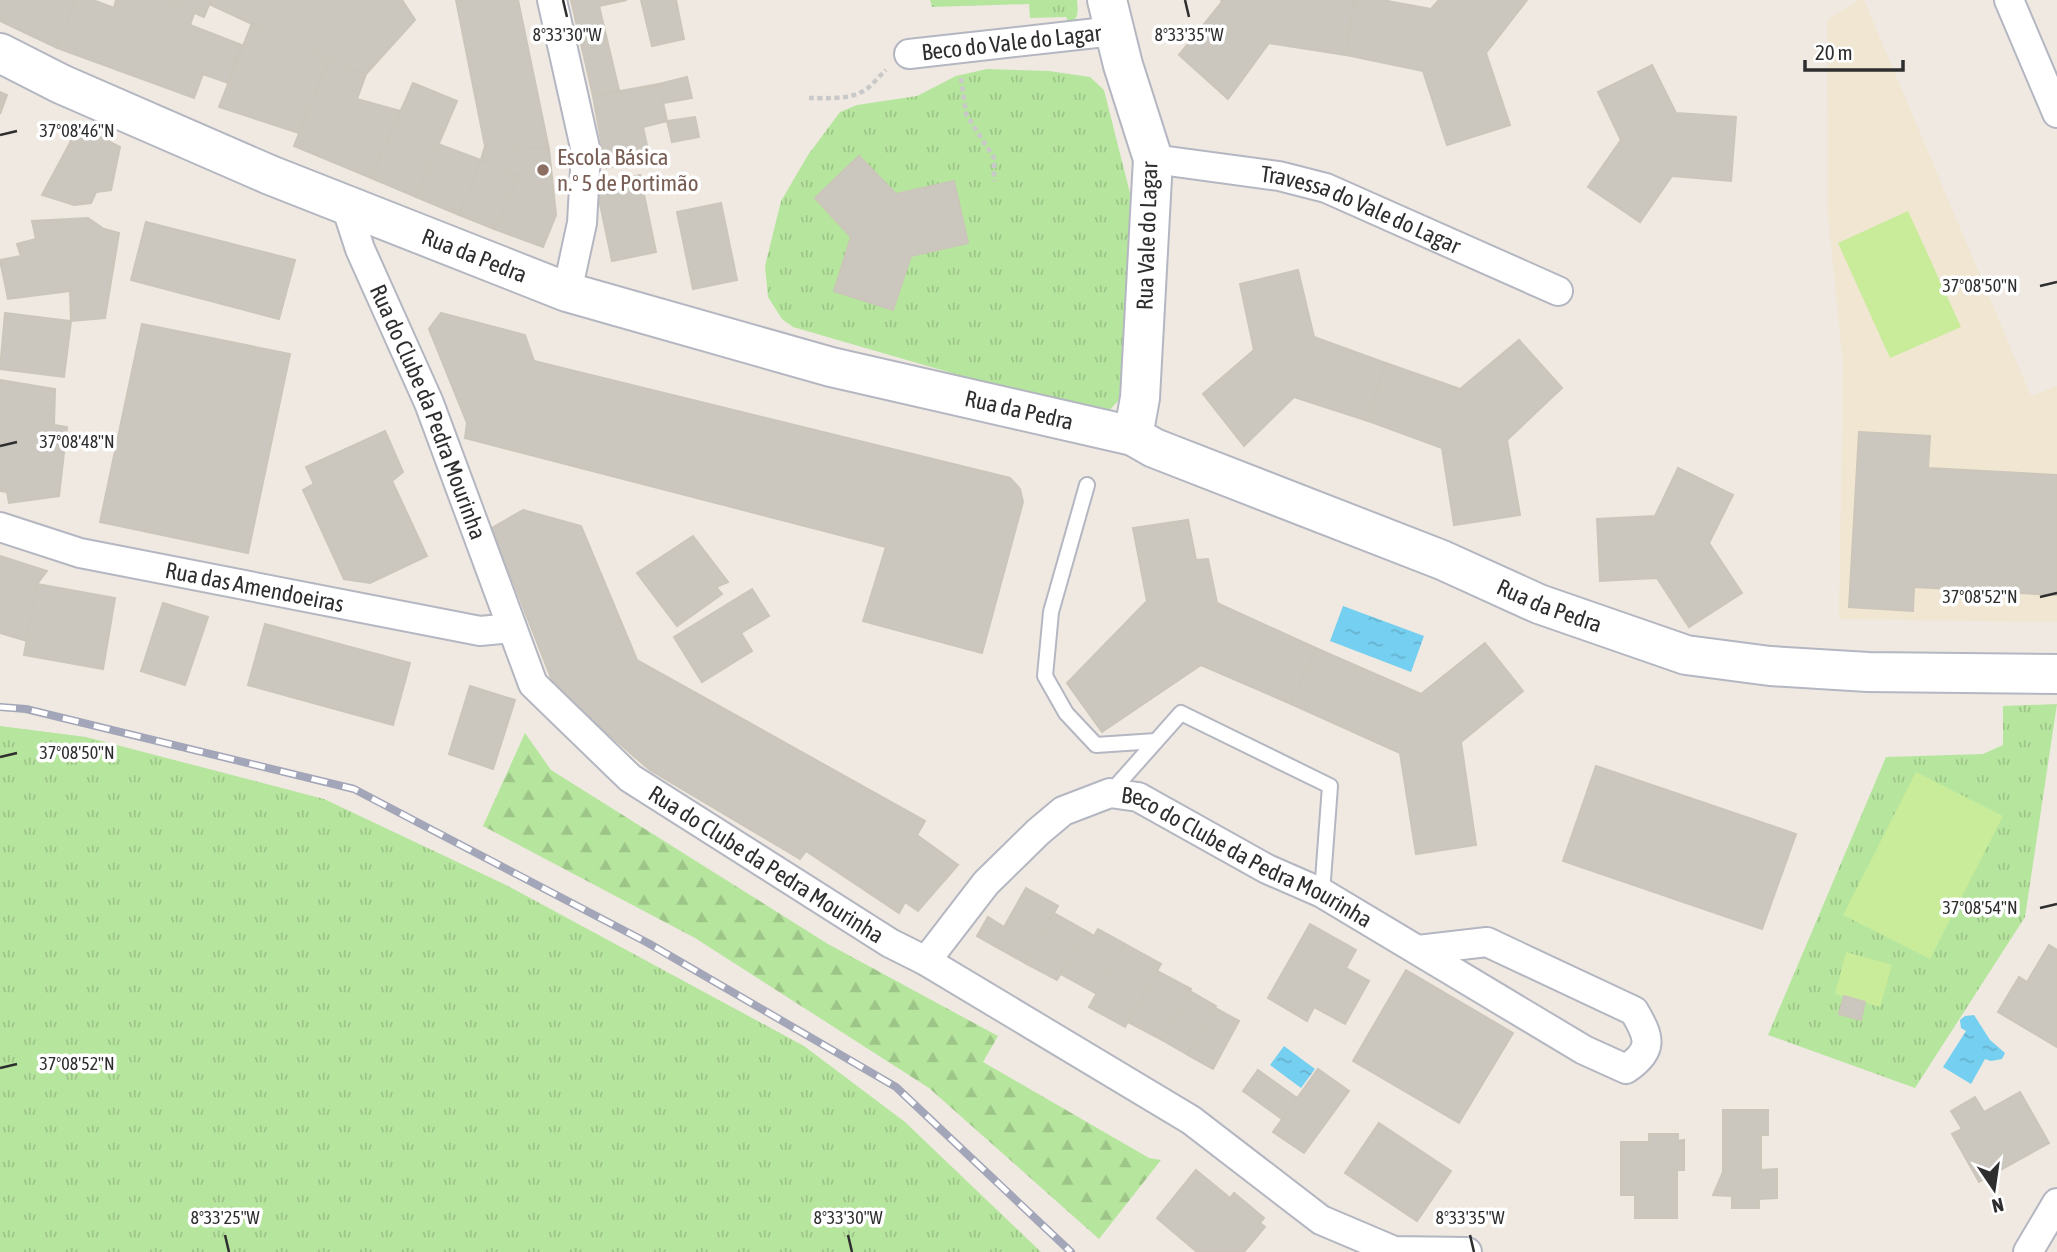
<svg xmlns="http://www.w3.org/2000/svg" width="2057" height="1252" viewBox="0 0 2057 1252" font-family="'Asap Condensed',sans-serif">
<defs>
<pattern id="grass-tufts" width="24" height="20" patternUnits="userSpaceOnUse" patternTransform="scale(1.75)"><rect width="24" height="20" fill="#b6e59e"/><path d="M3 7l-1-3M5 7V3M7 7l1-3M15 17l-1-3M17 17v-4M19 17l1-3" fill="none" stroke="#9dc588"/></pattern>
<pattern id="forest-firs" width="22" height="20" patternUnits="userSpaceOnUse" patternTransform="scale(1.75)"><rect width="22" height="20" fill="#b6e59e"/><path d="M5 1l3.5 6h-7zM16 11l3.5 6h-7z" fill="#9dc588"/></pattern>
<pattern id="water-ripples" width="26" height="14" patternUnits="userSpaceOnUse" patternTransform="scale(1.75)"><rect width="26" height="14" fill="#75cff0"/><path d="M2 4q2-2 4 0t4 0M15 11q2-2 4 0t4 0" fill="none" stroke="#66b2ce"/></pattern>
</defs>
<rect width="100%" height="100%" fill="#efe9e1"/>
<polygon fill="#f0e6d1" points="1859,0 1864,0 2031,396 2057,386 2057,622 1839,619 1843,364 1828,215 1827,20"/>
<g fill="url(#grass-tufts)" fill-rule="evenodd">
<path d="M930,0H1077C1078,11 1079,18 1070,25L1066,17L1030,18L1029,4L932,7Z"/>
<polygon points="987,69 1049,71 1090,77 1104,90 1130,193 1125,381 1120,399 1104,416 1089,413 793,327 782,319 768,297 765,266 781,201 808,155 840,112 857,105 917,96 956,76"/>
<path d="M2057,704L2025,917L1915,1088L1768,1035L1886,757L1983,754L2003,745V706ZM1835,993L1880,1006L1865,1002L1861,1020L1839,1014L1844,996Z"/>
<polygon points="0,726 86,737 324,799 506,885 804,1046 905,1122 1041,1252 0,1252"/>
</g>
<polygon fill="url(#forest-firs)" points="525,733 551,770 828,944 998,1036 983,1062 1149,1158 1161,1160 1099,1239 929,1088 695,938 483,826"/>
<g fill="#c9ec9a">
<polygon points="1908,211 1961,327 1890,358 1838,243"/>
<polygon points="1916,772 2003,816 1930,959 1843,915"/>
<polygon points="1846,952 1892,965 1880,1007 1835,994"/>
</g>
<g fill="url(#water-ripples)">
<polygon points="1343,606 1424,636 1411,672 1330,641"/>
<polygon points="1974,1015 1990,1040 2005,1053 2002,1059 1991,1061 1985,1059 1971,1084 1943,1067 1966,1031 1961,1028 1960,1020 1965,1016"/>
<polygon points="1284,1046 1315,1069 1301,1088 1270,1065"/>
</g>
<g fill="#cbc7bf" stroke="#cbc5ba" stroke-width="2">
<polygon points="0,0 75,0 57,48 0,21"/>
<polygon points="75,0 93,0 114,8 116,0 164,0 195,11 190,25 242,45 228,83 203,74 194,98 57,48"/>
<polygon points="164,0 211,0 204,17"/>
<polygon points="211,0 402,0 415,20 366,74 329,60 209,4"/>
<polygon points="456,0 518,0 549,149 485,146"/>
<polygon points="571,0 627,0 599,6 619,90 593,96"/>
<polygon points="641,0 676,0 684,39 652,46"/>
<polygon points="1221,0 1354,0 1346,55 1269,43 1228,99 1179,55 1222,2"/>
<polygon points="1354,0 1382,0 1431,9 1439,0 1527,0 1486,53 1510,125 1447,145 1423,71 1346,55"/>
<polygon points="252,23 329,60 299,133 219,107"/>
<polygon points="329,60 366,74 357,99 400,111 371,178 294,146"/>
<polygon points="1652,65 1676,113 1736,117 1731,181 1672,176 1640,222 1588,187 1621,140 1598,92"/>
<polygon points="687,77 692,98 663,103 659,84"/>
<polygon points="413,83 457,101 416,197 371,178"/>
<polygon points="659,84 667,121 643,127 650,159 606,168 593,96"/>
<polygon points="0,92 7,95 0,114"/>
<polygon points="695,117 699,137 672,142 667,121"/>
<polygon points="79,126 120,147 111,190 96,192 91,203 74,205 42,195"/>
<polygon points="438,144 481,160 459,215 416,197"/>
<polygon points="485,146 549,149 556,215 543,247 494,229 519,176 481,160"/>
<polygon points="859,156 896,194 954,181 968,243 911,256 893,310 834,291 851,237 815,198"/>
<polygon points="481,160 519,176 494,229 459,215"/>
<polygon points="640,175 656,252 612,261 596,185"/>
<polygon points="721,203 737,280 693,289 677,212"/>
<polygon points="88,218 104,229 119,233 105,318 71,321 70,291 8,299 0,260 21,256 17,244 36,239 32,221"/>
<polygon points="146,222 295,260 279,319 131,280"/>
<polygon points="1298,270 1314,337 1386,363 1368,421 1294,397 1244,446 1203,394 1254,350 1240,284"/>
<polygon points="5,313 71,321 64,377 0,369"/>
<polygon points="441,313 525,335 534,361 1010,478 1020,489 1023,502 982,653 863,621 886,547 465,438 467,423 429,329"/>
<polygon points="142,324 290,354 248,553 100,522"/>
<polygon points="1519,340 1562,388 1507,440 1520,515 1454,525 1442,448 1368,421 1386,363 1460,389"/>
<polygon points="0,380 55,389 54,425 67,427 59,496 9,503 7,492 0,491"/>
<polygon points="385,431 403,472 392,481 427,556 370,583 344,579 303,490 314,484 306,467"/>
<polygon points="1859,432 1930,436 1928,468 2057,475 2056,595 1914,587 1913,611 1849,607"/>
<polygon points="1678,468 1733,495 1709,543 1742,593 1689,627 1657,578 1600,581 1597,519 1655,516"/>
<polygon points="523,510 581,526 637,660 925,821 917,835 958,865 918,911 905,902 899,913 806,851 800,859 650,770 555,688 492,528"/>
<polygon points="1188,520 1196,560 1208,559 1217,603 1316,648 1291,704 1201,665 1102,732 1067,683 1147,601 1133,528"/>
<polygon points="693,536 728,582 716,587 722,594 677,626 637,573"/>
<polygon points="0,556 47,571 37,584 27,641 0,633"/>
<polygon points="37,584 115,598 103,669 24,655"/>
<polygon points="752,589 769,616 741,633 752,651 702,682 674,637"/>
<polygon points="163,603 208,617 185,685 141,671"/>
<polygon points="265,624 410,663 393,725 248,685"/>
<polygon points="1485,643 1523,691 1461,742 1476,845 1416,854 1400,753 1291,704 1316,648 1421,694"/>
<polygon points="470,686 515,700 493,769 449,754"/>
<polygon points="1596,766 1796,834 1762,929 1563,861"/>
<polygon points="1026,888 1058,906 1025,963 977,936 988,917 1004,927"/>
<polygon points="1054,913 1086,931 1057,980 1025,963"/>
<polygon points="1310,924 1356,950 1346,968 1369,981 1345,1024 1314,1007 1307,1021 1268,998"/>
<polygon points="1098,929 1125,944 1097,994 1061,974 1086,931 1094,936"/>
<polygon points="1125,944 1161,964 1125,1027 1089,1007"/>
<polygon points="2049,945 2057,950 2057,1047 1998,1012 2019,977 2027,982"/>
<polygon points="1406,970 1513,1033 1459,1123 1353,1061"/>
<polygon points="1157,971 1191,989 1162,1040 1128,1022"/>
<polygon points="1190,991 1216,1006 1188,1055 1162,1040"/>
<polygon points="1844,996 1865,1002 1861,1020 1839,1014"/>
<polygon points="1215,1008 1239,1021 1213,1069 1188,1055"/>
<polygon points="1318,1069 1349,1091 1304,1153 1273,1132"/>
<polygon points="1258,1070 1297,1098 1282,1119 1243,1091"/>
<polygon points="2020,1092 2049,1143 1979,1182 1952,1134 1962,1129 1951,1111 1975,1097 1984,1112"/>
<polygon points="1723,1110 1768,1110 1768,1135 1761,1135 1761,1170 1777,1169 1777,1198 1759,1199 1759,1208 1732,1208 1732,1196 1713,1195 1723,1172"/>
<polygon points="1379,1123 1451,1171 1417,1221 1345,1173"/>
<polygon points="1649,1134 1678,1134 1678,1141 1684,1140 1684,1170 1677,1170 1677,1218 1635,1218 1635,1195 1621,1195 1621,1142 1649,1142"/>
<polygon points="1196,1170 1230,1198 1234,1193 1264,1218 1260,1223 1265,1227 1244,1252 1197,1252 1157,1218"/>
</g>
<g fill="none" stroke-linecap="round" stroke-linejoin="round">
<defs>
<g id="lane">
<polyline points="1087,485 1051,612 1045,676 1066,713 1096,745 1156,741"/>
<polyline points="1110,793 1181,713 1330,786 1322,893"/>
</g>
<g id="street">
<polyline points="552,0 586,152 582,223 567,292"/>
<polyline points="2009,0 2057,113"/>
<path id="s1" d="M909,54L1114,31"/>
<path id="s2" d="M1153,159L1279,176L1326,188L1558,291"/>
<path id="s3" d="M346,206L360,249L429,403L533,684L630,778L890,943L926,961L1191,1120L1321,1220L1394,1251L1467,1252"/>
<path id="s4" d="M0,527L80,553L480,631L512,628"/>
<path id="s5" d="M926,961L986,883L1038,832L1063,811L1110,793L1138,797L1267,869L1322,893L1584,1050L1626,1069C1654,1050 1650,1038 1634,1011L1487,942L1418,950"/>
<polyline points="2028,1252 2057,1203"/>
</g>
<g id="secondary">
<polyline points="1107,0 1123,65 1153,159 1140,398 1133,436"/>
<path id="s6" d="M0,53L61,84L270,175L567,292L831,367L1133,436L1154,448L1442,560L1539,604L1686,655L1770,666L1868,672L2057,674"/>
</g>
</defs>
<use href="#lane" stroke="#b4b7c1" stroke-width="18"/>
<use href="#street" stroke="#b4b7c1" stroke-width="32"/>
<use href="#secondary" stroke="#b4b7c1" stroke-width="42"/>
<g stroke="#c9c9c9" stroke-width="4.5" stroke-dasharray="5 3.5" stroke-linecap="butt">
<polyline points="961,78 966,114 994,158 994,181"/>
<path d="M809,98C826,98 850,100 865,90C873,85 879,76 886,70"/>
</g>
<use href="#lane" stroke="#fff" stroke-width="14"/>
<use href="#street" stroke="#fff" stroke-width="28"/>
<use href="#secondary" stroke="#fff" stroke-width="38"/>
<defs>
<polyline id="rail" points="0,707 26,709 354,789 648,943 896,1087 1071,1252"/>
</defs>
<use href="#rail" stroke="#a3a6b8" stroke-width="8"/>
<use href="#rail" stroke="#fff" stroke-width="5" stroke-dasharray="16" stroke-linecap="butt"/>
</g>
<path fill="none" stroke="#2e2e2e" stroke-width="2.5" d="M563,0L567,17M1185,0L1189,17M0,135L17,131M2040,286L2057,282M0,446L17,442M2040,597L2057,593M0,757L17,753M2040,908L2057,904M0,1068L17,1064M225,1235L229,1252M848,1235L852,1252M1470,1235L1474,1252"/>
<circle fill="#8d6e63" stroke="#fff" stroke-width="2.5" cx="543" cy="170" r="7"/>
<g text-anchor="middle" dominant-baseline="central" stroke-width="7" stroke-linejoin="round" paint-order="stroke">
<g font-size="23" fill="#2e2e2e" stroke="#fff">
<text stroke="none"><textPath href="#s1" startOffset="103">Beco do Vale do Lagar</textPath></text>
<text stroke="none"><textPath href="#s2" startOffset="215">Travessa do Vale do Lagar</textPath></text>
<text transform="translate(1147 236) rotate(-88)">Rua Vale do Lagar</text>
<text stroke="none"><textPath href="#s6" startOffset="516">Rua da Pedra</textPath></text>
<text stroke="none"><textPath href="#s6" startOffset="1083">Rua da Pedra</textPath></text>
<text stroke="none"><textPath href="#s3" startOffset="222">Rua do Clube da Pedra Mourinha</textPath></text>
<text stroke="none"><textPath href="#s4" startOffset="262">Rua das Amendoeiras</textPath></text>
<text stroke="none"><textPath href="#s6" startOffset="1650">Rua da Pedra</textPath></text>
<text stroke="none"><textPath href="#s5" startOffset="406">Beco do Clube da Pedra Mourinha</textPath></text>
<text stroke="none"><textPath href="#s3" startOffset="810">Rua do Clube da Pedra Mourinha</textPath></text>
</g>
<g font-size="23" fill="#785e54" stroke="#fff" text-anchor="start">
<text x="557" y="157">Escola Básica<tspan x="557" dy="26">n.º 5 de Portimão</tspan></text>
</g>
</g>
<g font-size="18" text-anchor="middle" fill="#2e2e2e" stroke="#fff" stroke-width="7" stroke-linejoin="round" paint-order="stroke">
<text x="567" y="41">8°33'30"W</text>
<text x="1189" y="41">8°33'35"W</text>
<text x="77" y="137">37°08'46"N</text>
<text x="1980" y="292">37°08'50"N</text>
<text x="77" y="448">37°08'48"N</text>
<text x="1980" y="603">37°08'52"N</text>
<text x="77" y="759">37°08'50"N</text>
<text x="1980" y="914">37°08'54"N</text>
<text x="77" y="1070">37°08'52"N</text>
<text x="225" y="1224">8°33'25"W</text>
<text x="848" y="1224">8°33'30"W</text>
<text x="1470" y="1224">8°33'35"W</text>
</g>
<g transform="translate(1994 1189) rotate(167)" stroke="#ffffff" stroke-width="5" paint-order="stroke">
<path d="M0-5L12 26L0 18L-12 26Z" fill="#2e2e2e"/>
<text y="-10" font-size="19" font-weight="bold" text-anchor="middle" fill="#2e2e2e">N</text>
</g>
<path d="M1805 60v10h98v-10" fill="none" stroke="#2e2e2e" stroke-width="3.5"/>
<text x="1815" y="60" font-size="21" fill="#2e2e2e" stroke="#ffffff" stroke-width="5" paint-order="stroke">20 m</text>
</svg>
